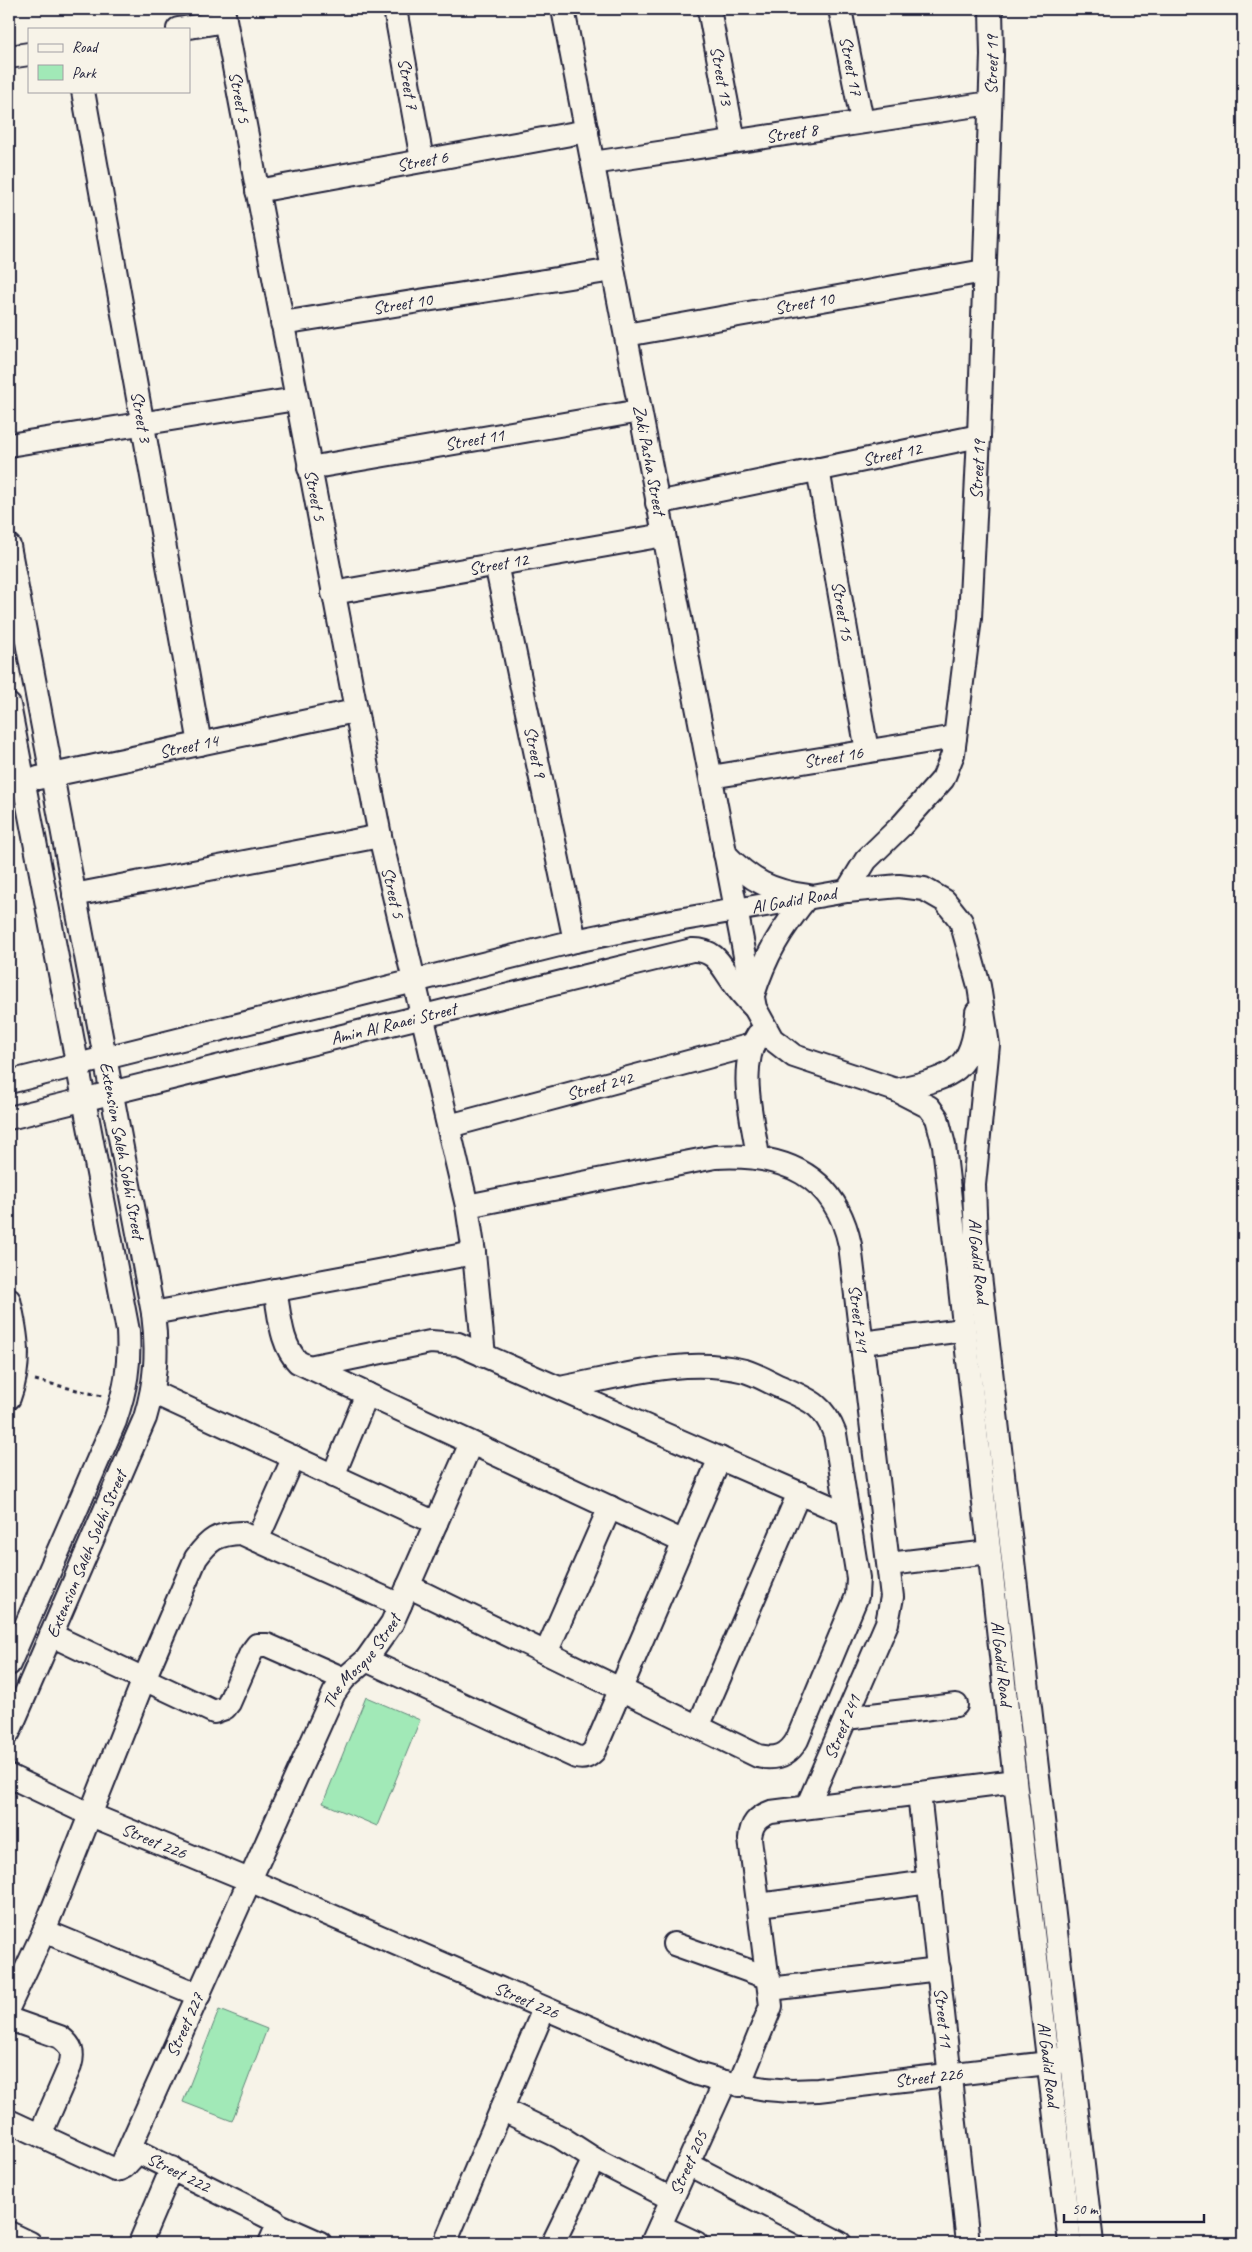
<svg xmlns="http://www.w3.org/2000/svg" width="1252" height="2252" viewBox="0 0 1252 2252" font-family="Caveat,sans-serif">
<rect width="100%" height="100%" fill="#f7f3e8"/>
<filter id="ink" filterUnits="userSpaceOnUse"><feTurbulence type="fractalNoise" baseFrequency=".02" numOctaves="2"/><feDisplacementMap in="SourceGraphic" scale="10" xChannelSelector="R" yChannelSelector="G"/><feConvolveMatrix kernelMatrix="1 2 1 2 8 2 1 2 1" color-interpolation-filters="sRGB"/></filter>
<g filter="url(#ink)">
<g fill="#a1e9b7" stroke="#628679">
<polygon points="366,1697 420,1720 377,1826 323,1803"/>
<polygon points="219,2010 267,2029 232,2121 183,2102"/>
</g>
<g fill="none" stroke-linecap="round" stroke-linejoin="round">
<defs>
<g id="minor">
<path id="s1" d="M223,9L380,836L467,1206L474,1253L484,1356"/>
<path id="s2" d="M395,9L422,160"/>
<path id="s3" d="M563,9L755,1008L772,1039L794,1056L896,1090L929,1107L937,1118L944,1145L1015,1781L1070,2243"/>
<path id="s4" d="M709,9L734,141"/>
<path id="s5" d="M840,9L862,121"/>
<polyline points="178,29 225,21"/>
<polyline points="9,57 29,54"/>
<path id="s6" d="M83,91L200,744"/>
<path id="s7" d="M593,163L990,103"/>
<path id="s8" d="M257,191L587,131"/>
<path id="s9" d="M282,323L613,270"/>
<path id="s10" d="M626,335L984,271"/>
<polyline points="9,445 296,399"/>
<path id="s11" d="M309,468L640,411"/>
<path id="s12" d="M818,469L867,751"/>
<path id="s13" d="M657,503L979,436"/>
<path id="s14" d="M9,546L153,1313C158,1351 156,1381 145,1418L9,1732"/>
<path id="s15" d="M496,564L575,941"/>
<path id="s16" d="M333,593L664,535"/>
<path d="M9,705L128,1331C130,1365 126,1388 115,1421L9,1664"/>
<path id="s17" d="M711,777L955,737"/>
<path id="s18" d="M38,778L355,711"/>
<path d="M725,854C751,881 771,891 808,896C781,930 766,954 753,995"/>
<path id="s19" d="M847,891L866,860L902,825L943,779L953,754L970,618L979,436L992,55L991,9"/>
<polyline points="74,895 380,836"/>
<path d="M758,1035C737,1068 753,1120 758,1157"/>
<path id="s20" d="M9,1082L575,941L672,921L847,891L899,886L924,889L945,901L961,921L979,986L988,1045L974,1185L976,1241L1092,2243"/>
<path d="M896,1090C950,1077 973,1075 977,1012"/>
<path id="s21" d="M9,1118L692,950C716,949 721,966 733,982C739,991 746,999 753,1006"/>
<path id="s22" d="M449,1126L752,1045"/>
<path id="s23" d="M467,1206L715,1157C783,1153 835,1174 850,1245L892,1597L887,1623L807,1807"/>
<path d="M275,1290C280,1314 280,1344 298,1362L684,1542"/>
<path d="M9,1300C17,1335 22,1363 9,1398"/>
<polyline points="153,1313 474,1253"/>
<polyline points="862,1343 963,1330"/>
<polyline points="309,1367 430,1342 458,1344 847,1514"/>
<polyline points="152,1392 436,1523"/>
<polyline points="333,1476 367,1394"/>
<polyline points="257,1540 294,1457"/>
<polyline points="889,1564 989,1552"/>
<path d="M408,1586L758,1756C776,1760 788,1756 797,1740L857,1596L858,1578L835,1434C824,1405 810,1400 783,1388C771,1383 758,1375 745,1371C684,1356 619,1377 560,1388"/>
<polyline points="51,1635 214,1712 225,1708 229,1703 251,1653 257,1645 267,1645 344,1679"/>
<polyline points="546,1653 610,1507"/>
<path d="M366,1660L576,1757C584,1759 588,1757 594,1751L720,1458"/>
<polyline points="846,1718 956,1705"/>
<polyline points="698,1727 799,1493"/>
<path id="s24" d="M9,1776L91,1815L249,1880L697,2074L725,2082L766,2089L791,2091L818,2090L1065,2061"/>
<path id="s25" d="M919,1793L968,2243"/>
<polyline points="759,1905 929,1882"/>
<polyline points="44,1931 199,1995"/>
<polyline points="674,1944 769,1978"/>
<polyline points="770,1989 939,1969"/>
<path d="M9,2006L44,1931L144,1679L196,1558C210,1539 217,1534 241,1533L400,1605"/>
<path d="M9,2019L60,2037C72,2046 74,2053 70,2066L40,2135"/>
<path d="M739,2085L771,2006L750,1839C751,1824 757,1817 771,1812L1015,1781"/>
<polyline points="501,2109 560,2137 594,2159 672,2199"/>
<path id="s26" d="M9,2121L115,2170L124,2167L136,2154H142L274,2220L277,2227L270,2243"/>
<polyline points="688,2164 840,2243"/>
<path id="s27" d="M120,2169L334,1693L344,1679L366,1660L392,1623L471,1443"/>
<polyline points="277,2224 320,2243"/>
<polyline points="660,2226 696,2243"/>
<polyline points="9,2233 30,2243"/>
<polyline points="140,2243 172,2168"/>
<polyline points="445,2243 544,2009"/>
<polyline points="553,2243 594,2159"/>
<path id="s28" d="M652,2243L725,2082"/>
</g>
</defs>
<use href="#minor" stroke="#22223b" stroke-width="26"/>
<polyline stroke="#22223b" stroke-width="3" stroke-dasharray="4 4" stroke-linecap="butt" points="35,1380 102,1396"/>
<use href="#minor" stroke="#f7f3e8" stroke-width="22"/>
</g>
</g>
<g text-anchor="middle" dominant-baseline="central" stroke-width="4.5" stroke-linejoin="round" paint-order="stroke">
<g font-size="18" fill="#22223b" stroke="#f7f3e8">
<text stroke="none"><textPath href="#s19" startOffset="866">Street 19</textPath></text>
<text stroke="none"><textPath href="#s5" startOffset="58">Street 17</textPath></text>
<text stroke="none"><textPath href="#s4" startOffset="68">Street 13</textPath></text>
<text stroke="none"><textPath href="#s2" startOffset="76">Street 7</textPath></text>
<text stroke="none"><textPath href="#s1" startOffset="90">Street 5</textPath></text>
<text stroke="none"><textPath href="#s7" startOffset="201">Street 8</textPath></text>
<text stroke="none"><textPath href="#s8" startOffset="168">Street 6</textPath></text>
<text stroke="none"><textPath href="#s10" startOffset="181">Street 10</textPath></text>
<text stroke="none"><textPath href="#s9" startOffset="122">Street 10</textPath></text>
<text stroke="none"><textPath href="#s6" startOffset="331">Street 3</textPath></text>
<text stroke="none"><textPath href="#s11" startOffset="168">Street 11</textPath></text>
<text stroke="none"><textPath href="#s13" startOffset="240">Street 12</textPath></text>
<text stroke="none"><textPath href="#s3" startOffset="459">Zaki Pasha Street</textPath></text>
<text stroke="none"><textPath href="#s19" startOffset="461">Street 19</textPath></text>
<text stroke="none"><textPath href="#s1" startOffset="495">Street 5</textPath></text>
<text stroke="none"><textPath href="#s16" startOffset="168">Street 12</textPath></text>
<text stroke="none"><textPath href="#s12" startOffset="144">Street 15</textPath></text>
<text stroke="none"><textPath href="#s18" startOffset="154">Street 14</textPath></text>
<text stroke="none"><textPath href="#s15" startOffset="192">Street 9</textPath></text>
<text stroke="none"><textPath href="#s17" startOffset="124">Street 16</textPath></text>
<text stroke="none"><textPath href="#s1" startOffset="900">Street 5</textPath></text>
<text stroke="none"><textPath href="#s20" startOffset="806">Al Gadid Road</textPath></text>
<text stroke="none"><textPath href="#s21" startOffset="396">Amin Al Raaei Street</textPath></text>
<text stroke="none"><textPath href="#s22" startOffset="156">Street 242</textPath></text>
<text stroke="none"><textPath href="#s14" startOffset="615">Extension Saleh Sobhi Street</textPath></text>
<text stroke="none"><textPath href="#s20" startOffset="1331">Al Gadid Road</textPath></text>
<text stroke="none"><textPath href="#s23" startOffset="506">Street 241</textPath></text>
<text transform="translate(86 1554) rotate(-67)">Extension Saleh Sobhi Street</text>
<text stroke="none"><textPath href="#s27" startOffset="564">The Mosque Street</textPath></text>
<text stroke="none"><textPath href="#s3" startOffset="1788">Al Gadid Road</textPath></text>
<text transform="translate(842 1727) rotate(-67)">Street 241</text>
<text stroke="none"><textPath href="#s24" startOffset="159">Street 226</textPath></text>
<text stroke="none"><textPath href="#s24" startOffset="564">Street 226</textPath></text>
<text stroke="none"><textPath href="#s25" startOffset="226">Street 11</textPath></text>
<text stroke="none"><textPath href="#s27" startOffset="158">Street 227</textPath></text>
<text stroke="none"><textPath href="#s3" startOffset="2192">Al Gadid Road</textPath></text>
<text stroke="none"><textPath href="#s24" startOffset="984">Street 226</textPath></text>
<text stroke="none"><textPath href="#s28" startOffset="88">Street 205</textPath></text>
<text stroke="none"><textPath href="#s26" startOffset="191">Street 222</textPath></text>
</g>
</g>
<rect width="1252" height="2252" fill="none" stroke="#f7f3e8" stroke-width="30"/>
<rect x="15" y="15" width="1222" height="2222" fill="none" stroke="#22223b" stroke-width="2" filter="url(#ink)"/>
<rect x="28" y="28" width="162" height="65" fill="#f7f3e8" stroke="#a29fa3"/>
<rect x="38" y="44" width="25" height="8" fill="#f7f3e8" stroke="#a29fa3"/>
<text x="72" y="52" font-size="15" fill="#22223b">Road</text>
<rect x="38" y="65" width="25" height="15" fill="#a1e9b7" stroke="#a29fa3"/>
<text x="72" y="78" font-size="15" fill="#22223b">Park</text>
<path d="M1064 2214v8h140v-8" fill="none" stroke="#22223b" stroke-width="2.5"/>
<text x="1072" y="2214" font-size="15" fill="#22223b" stroke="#f7f3e8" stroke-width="4" paint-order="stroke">50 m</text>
</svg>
